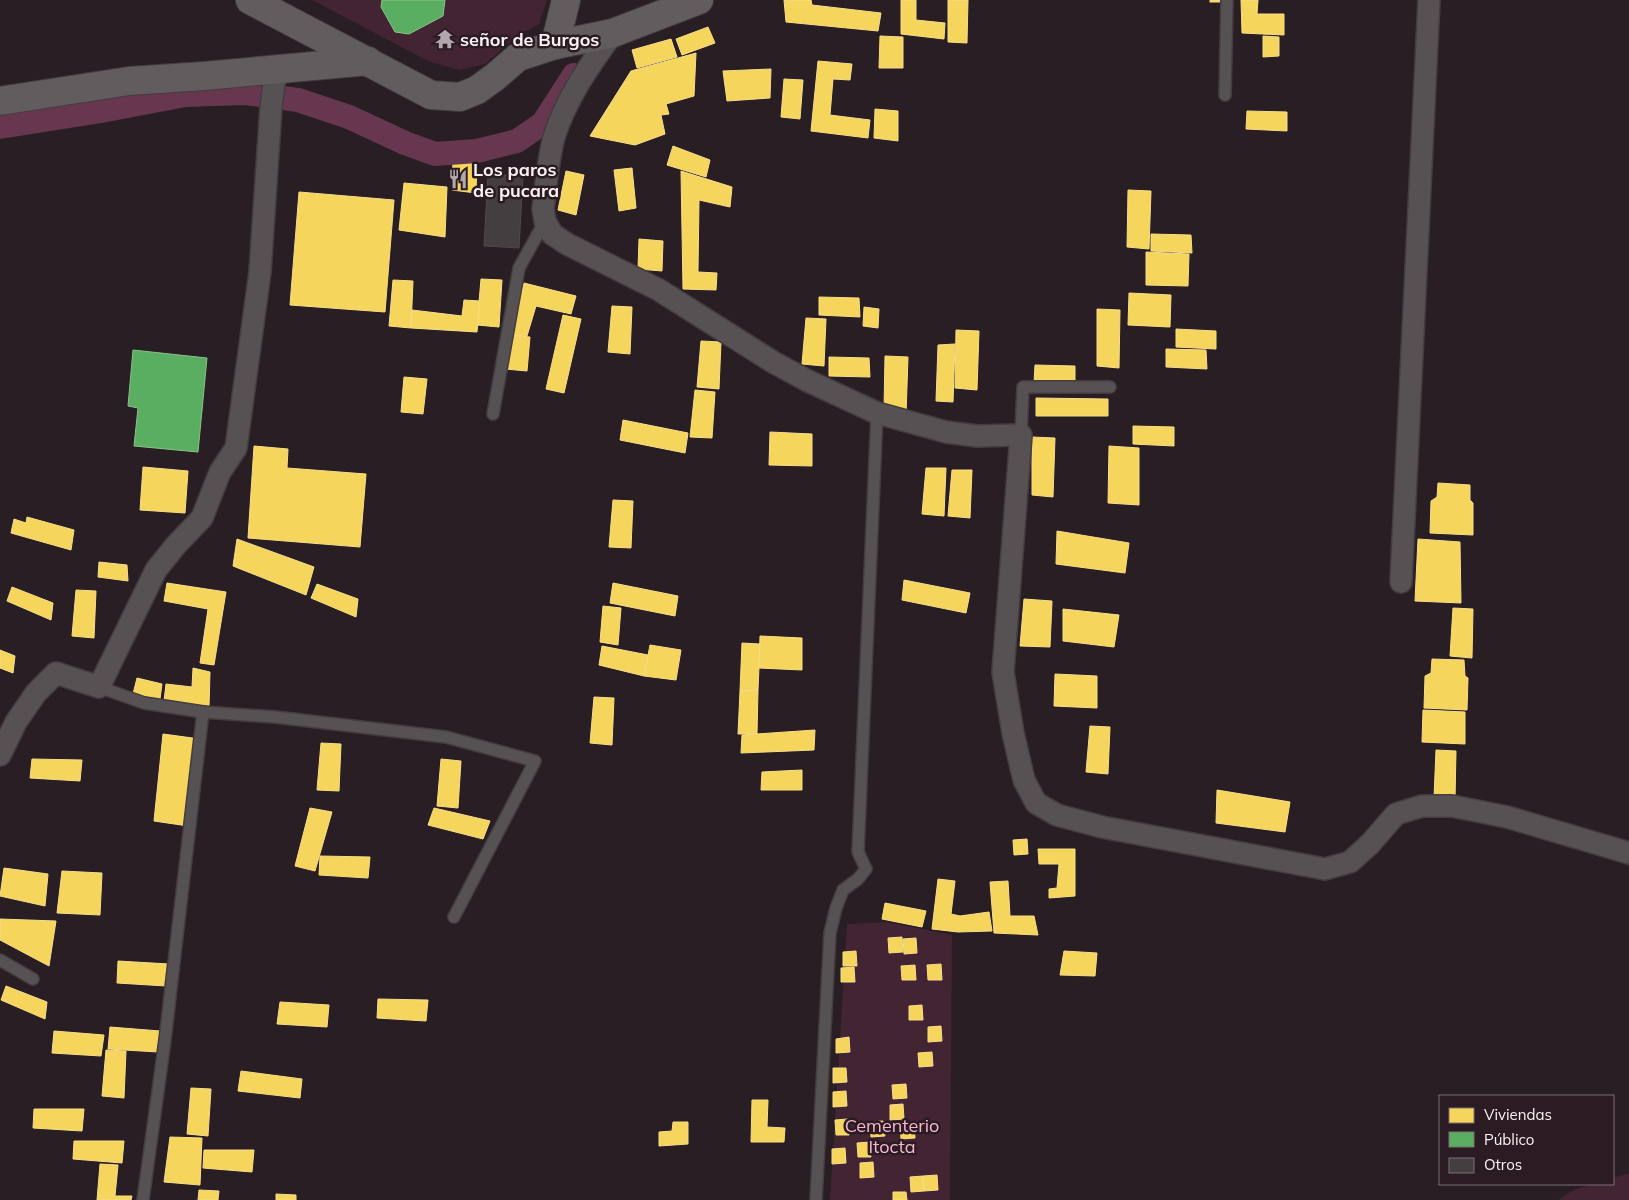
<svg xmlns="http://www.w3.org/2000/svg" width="1629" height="1200" viewBox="0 0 1629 1200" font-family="Mulish,sans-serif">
<rect width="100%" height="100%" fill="#281e23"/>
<g fill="#432433">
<polygon points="312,0 547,0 539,24 517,36 485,64 459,70 428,61"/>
<polygon points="886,922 952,935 950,1200 830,1200 847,924"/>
<path d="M1629,1173V1200H1559C1578,1185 1590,1184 1613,1184V1178Z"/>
</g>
<g fill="#f6d55c" stroke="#f8dd8a">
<polygon points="784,0 811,0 812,5 881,13 878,31 786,22"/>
<polygon points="901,0 916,0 916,20 945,23 944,39 901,34"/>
<polygon points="948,0 968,0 967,43 948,42"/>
<rect x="1210" y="0" width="16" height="2"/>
<polygon points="1241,0 1258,0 1257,14 1284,14 1284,35 1242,33"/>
<polygon points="708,27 715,43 682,55 676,39"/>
<polygon points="880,36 903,37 903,68 879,68"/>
<polygon points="1263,36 1279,37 1279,56 1263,57"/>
<polygon points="671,39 677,57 637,68 632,50"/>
<polygon points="696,53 694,96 666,104 669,114 661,115 665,134 635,145 590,136 631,71"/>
<polygon points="818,61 852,64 850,80 833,79 830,115 870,120 868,138 811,131"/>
<polygon points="771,69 770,98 727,101 723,71"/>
<polygon points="784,79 803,80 800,119 781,117"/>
<polygon points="875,109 898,111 898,141 874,138"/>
<polygon points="1247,111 1287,112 1287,131 1246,129"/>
<polygon points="673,146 710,160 706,177 667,165"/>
<polygon points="453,161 477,163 476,193 452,190"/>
<polygon points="632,168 636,208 619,211 614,170"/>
<polygon points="566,171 584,175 576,215 558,210"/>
<polygon points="681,171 732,187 730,207 699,200 698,272 717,273 716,290 683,289"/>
<polygon points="494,181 514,182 512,229 490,227"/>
<polygon points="404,183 447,187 445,237 399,230"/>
<polygon points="1128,190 1151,191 1149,249 1127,247"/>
<polygon points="299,192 394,200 385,312 290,305"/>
<polygon points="1151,234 1191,235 1192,253 1151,251"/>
<polygon points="639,239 663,241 662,271 638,269"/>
<polygon points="1146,252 1189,254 1188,286 1146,285"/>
<polygon points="481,279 502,280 499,327 477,325"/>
<polygon points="393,280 413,281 411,328 389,326"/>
<polygon points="524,283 576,296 571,314 536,306 527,336 510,335"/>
<polygon points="1129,293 1171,295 1170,327 1128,325"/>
<polygon points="819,297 859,298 860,317 819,315"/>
<polygon points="464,300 480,301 477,332 411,328 412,310 462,316"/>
<polygon points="612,306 632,307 630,354 608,352"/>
<polygon points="864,307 879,309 878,328 863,326"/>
<polygon points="1097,309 1120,310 1119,368 1097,366"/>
<polygon points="563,315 581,319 564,393 546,389"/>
<polygon points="806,318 826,319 824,366 802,364"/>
<polygon points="1176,329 1216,331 1216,349 1176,347"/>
<polygon points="956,330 979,331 977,390 955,388"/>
<polygon points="508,335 530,337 527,371 505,369"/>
<polygon points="701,341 721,342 719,389 697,387"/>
<polygon points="955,344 953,402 936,401 938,345"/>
<polygon points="1166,349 1206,350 1207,369 1166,367"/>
<polygon points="885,356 908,357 906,415 884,409"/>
<polygon points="829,357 869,358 870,377 829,376"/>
<polygon points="1035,365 1075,366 1075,385 1034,383"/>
<polygon points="404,377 427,379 423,414 401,412"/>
<polygon points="695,390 715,392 712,438 690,437"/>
<polygon points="1036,398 1108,399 1108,416 1036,416"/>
<polygon points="623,420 688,433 685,453 620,440"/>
<polygon points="1133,426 1174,427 1174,446 1133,444"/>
<polygon points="770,432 812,434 812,466 769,465"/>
<polygon points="1032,437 1055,438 1053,497 1032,495"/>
<polygon points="254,446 288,449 287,468 366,474 360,547 248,538"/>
<polygon points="1109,446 1139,448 1139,505 1108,503"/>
<polygon points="143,467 188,471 185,513 140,510"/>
<polygon points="926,468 946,468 944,516 922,514"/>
<polygon points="952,470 972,470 970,518 948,516"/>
<polygon points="1438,483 1470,485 1470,500 1473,503 1473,535 1430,533 1431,501 1437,497"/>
<polygon points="613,500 633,501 631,548 609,547"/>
<polygon points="27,517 74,530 71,550 11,533 14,519 26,523"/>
<polygon points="1057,531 1129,543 1125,573 1056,564"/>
<polygon points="237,539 314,567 306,595 233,566"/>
<polygon points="1418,539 1460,542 1461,603 1415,601"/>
<polygon points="99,562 127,565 128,581 98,577"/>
<polygon points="904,580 970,593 966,613 902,600"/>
<polygon points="167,583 226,592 214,665 200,663 208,609 164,601"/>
<polygon points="613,583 678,596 675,616 610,603"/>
<polygon points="317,584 358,599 356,617 311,598"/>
<polygon points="12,587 53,603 51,620 7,601"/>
<polygon points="76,590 96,591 94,638 72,636"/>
<polygon points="1024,599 1052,601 1050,647 1020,646"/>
<polygon points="603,606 621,608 618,645 600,642"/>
<polygon points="1453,608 1473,609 1472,658 1450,656"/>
<polygon points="1063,609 1119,615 1114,647 1063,641"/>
<polygon points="760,636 802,638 802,670 759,668"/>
<polygon points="742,643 760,644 758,690 740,691"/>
<polygon points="650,645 681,650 676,680 644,676"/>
<polygon points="602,646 648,655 644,676 599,665"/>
<polygon points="0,650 15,656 13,673 0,668"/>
<polygon points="1432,659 1464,660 1465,676 1468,678 1467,710 1424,708 1425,676 1431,673"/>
<polygon points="193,668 210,672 209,707 164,701 166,684 192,687"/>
<polygon points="1055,674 1097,676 1097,708 1054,706"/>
<polygon points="137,678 162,684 160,699 133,694"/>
<polygon points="758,690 757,734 738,734 740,691"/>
<polygon points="594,697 614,698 612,745 590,743"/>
<polygon points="1423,710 1465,712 1465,744 1422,742"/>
<polygon points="1090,726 1110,727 1108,774 1086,772"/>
<polygon points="815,730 814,750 741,753 742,735"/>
<polygon points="163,734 200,739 188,826 154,821"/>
<polygon points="321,743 341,744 339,791 317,790"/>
<polygon points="1436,750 1456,751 1455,800 1434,798"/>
<polygon points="32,759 82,760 80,781 30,778"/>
<polygon points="441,759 461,761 458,808 437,806"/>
<polygon points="802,770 802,790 761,790 762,772"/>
<polygon points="1217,790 1290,802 1285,832 1216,823"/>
<polygon points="310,808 332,812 315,871 295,866"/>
<polygon points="434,808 490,821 483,839 428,825"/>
<polygon points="1027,839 1028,854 1014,855 1013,840"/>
<polygon points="1038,849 1075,849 1075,896 1049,898 1049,889 1057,888 1059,864 1039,864"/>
<polygon points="320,856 370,857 368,878 319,875"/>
<polygon points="4,868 48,874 45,906 0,896"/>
<polygon points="62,871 102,873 100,915 57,913"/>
<polygon points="938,879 955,881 951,914 960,916 989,912 992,931 958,932 932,929"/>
<polygon points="1008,881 1010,916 1034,916 1038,935 994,933 990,882"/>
<polygon points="885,903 926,911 922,927 882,919"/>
<polygon points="0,919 56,921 49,966 0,940"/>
<polygon points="902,937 903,952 889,953 888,938"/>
<polygon points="916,938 917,953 904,954 903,939"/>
<polygon points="856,951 857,966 843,966 843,952"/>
<polygon points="1064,951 1097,953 1095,976 1060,975"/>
<polygon points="118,961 169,964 166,986 117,983"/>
<polygon points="941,964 942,980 928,980 927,965"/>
<polygon points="915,965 916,980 902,980 901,966"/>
<polygon points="854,967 855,982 841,982 841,968"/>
<polygon points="6,986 47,1002 45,1019 1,1000"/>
<polygon points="378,999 428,1000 426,1021 377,1018"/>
<polygon points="280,1002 329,1005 327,1027 277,1024"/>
<polygon points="922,1005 923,1020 909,1020 909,1006"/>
<polygon points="941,1026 942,1041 928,1042 928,1027"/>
<polygon points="110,1027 160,1031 158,1052 108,1049"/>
<polygon points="54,1031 104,1035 101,1056 52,1053"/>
<polygon points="849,1037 850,1052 836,1053 836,1039"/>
<polygon points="106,1050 126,1051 124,1098 102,1096"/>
<polygon points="932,1052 933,1066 919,1067 918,1053"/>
<polygon points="833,1068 846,1068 847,1082 833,1083"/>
<polygon points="241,1071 302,1079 300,1098 238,1091"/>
<polygon points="906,1084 907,1098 893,1099 892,1085"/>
<polygon points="191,1088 211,1089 208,1136 187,1134"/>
<polygon points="846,1091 847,1106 833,1107 833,1092"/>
<polygon points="752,1100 768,1100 767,1127 785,1128 784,1142 751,1142"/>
<polygon points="903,1104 904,1119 890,1120 890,1105"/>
<polygon points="34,1109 84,1109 82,1131 33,1128"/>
<polygon points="848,1119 849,1135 836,1135 835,1120"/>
<polygon points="883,1121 885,1136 871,1137 870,1122"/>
<polygon points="673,1122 688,1122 688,1144 659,1146 659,1132 672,1131"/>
<polygon points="900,1124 914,1124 915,1138 901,1139"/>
<polygon points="170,1137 202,1138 200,1185 164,1182"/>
<polygon points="74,1141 124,1141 122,1163 73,1159"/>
<polygon points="870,1142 871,1157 858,1157 857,1143"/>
<polygon points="845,1148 846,1163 832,1164 832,1149"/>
<polygon points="204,1150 254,1150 252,1172 203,1168"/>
<polygon points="873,1162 874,1177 860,1178 860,1163"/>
<polygon points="100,1164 118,1165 115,1196 132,1196 131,1200 97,1200"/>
<polygon points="937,1175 938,1190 924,1191 923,1176"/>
<polygon points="923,1176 924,1191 911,1192 910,1177"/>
<polygon points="199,1190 219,1191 218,1200 198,1200"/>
<polygon points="893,1192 906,1192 907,1200 893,1200"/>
<polygon points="276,1194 296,1195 296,1200 276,1200"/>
</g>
<g fill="#5aae61" stroke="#8ac28d">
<polygon points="382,0 445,0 443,16 409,34 395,32 381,7"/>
<polygon points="133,350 207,358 198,452 134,446 138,408 128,406"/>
</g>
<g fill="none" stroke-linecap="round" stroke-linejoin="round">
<polyline stroke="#66374e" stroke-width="24" points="0,127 101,111 185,95 245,93 298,100 349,117 405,143 435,154 477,151 517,141 543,123 574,75"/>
</g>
<polygon fill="#453e41" stroke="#50484c" points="488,174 523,176 519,248 484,246"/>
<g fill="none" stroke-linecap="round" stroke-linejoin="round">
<defs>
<g id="lane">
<polyline points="1225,95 1227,0"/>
<polyline points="493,414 519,268 545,221"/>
<polyline points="1021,435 1023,387 1110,387"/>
<polyline points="99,687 144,703 203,712 275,717 446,737 535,761 454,917"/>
<polyline points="0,960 33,979"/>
<polyline points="143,1200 165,1040 203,712"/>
<polyline points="816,1200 830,933 836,908 843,890 858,879 866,869 858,852 877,413"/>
</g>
<g id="street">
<path d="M613,33C590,64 566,99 554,137C548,160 546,185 543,209L545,221L552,234L567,244L659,290L773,362L806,380L877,413L946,432L977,436L1021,435L1003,672L1013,733L1024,780L1036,803L1057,815L1102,827L1325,869L1350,862L1370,844L1396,814L1422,806H1452L1507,817L1629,853"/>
<polyline points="1401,582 1429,0"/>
<polyline points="0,755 16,722 36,693 56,673 99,687 156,570 176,545 202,518 220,472 236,448 260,272 271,107 276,69"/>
</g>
<g id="secondary">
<polyline points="250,0 431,95 460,97 477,90 495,77 518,57 555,45 613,33 699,0"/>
<polyline points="555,45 566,0"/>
<polyline points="0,101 129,81 204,76 368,61"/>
</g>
</defs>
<use href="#lane" stroke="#453c40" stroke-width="14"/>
<use href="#street" stroke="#453c40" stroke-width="24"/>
<use href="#secondary" stroke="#453c40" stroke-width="30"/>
<use href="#lane" stroke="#565253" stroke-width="11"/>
<use href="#street" stroke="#565253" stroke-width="21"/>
<use href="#secondary" stroke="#615d5e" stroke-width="28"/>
</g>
<defs>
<symbol id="temple-bare" viewBox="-9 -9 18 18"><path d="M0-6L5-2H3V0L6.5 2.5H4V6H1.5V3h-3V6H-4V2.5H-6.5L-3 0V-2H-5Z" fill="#b1a6ab" stroke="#2b1b22" stroke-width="2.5" paint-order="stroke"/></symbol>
<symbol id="restaurant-bare" viewBox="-9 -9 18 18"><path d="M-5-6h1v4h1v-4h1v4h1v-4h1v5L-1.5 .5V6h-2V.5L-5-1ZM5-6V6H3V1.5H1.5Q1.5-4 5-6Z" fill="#b1a6ab" stroke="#2b1b22" stroke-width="2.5" paint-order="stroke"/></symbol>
</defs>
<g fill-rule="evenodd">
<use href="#temple-bare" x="431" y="25" width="28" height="28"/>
<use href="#restaurant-bare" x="444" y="165" width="28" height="28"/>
</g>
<g text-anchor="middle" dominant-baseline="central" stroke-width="5" stroke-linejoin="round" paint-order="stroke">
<g font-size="18" font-weight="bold" fill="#fbf0f4" stroke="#2b1b22" text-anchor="start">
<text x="460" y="39">señor de Burgos</text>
<text x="473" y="169">Los paros<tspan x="473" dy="21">de pucara</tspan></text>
</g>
<g font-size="18" fill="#f9b6d4" stroke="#2b1b22">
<text x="892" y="1125">Cementerio<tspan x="892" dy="21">Itocta</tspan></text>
</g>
</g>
<rect x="1439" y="1095" width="175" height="90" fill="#2b1b22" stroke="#7e7076"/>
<rect x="1449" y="1108" width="25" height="15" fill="#f6d55c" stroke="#7e7076"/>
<text x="1484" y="1120" font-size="15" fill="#fbf0f4">Viviendas</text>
<rect x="1449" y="1132" width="25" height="15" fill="#5aae61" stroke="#7e7076"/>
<text x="1484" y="1145" font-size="15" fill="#fbf0f4">Público</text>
<rect x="1449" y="1158" width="25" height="15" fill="#453e41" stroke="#7e7076"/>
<text x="1484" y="1170" font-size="15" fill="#fbf0f4">Otros</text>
</svg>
